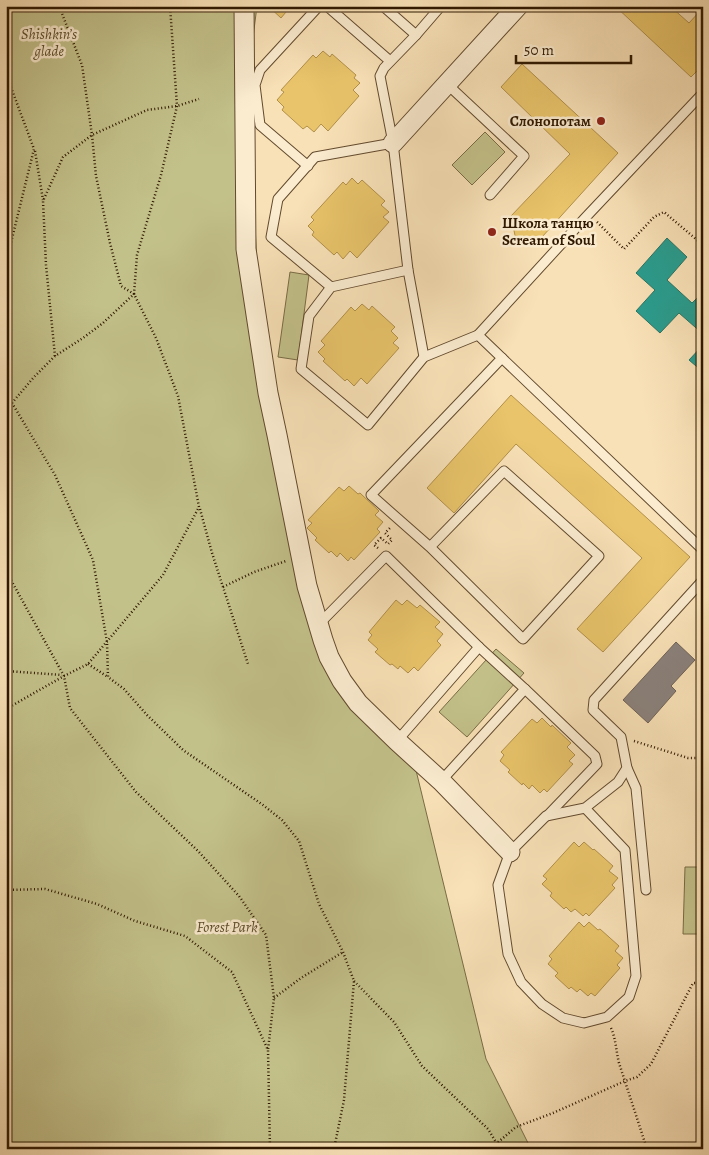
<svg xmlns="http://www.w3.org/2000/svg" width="709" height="1155" viewBox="0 0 709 1155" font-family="Alegreya,serif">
<rect width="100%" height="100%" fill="#f9e1b7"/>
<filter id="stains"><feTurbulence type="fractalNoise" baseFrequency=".004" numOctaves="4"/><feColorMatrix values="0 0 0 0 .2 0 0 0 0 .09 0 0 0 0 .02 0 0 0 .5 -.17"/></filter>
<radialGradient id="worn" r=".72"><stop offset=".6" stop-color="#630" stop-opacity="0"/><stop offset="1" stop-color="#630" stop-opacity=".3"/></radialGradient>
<g fill="#c3c18a" stroke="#796c45">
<polygon points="6,6 257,6 248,77 261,351 326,659 414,762 486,1059 531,1149 6,1149"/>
<polygon points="485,132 505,152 472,185 452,165"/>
<polygon points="290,272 309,275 298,360 278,357"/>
<polygon points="496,649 524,673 467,737 439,712"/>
<polygon points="685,867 703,867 703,934 683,934"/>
</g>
<g fill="#e9c46a" stroke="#b1904a">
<polygon points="268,6 291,6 281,18"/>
<polygon points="615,6 670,6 689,23 701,10 703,11 703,65 691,77"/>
<polygon points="323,51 330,57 332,54 356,75 354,78 360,83 353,90 359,96 328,131 321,124 314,132 307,126 303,129 282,110 284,107 277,100 284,92 281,90 313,55 316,58"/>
<polygon points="522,64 618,153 542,237 517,245 511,216 570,154 501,87"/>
<polygon points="352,178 358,184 362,180 385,201 381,205 389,212 383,217 389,222 357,258 350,251 343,259 337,252 334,255 312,235 314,232 308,226 314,220 311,217 343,182 346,185"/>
<polygon points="362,304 369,310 372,306 395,327 391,331 398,338 393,343 399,348 367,384 361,378 354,386 347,379 345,381 323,361 325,359 318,352 325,345 321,341 351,307 355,311"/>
<polygon points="511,395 690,557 603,652 577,629 642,558 516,444 454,513 427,488"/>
<polygon points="349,486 358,494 360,493 379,511 375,515 383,522 377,529 380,532 354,560 351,557 348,561 340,553 337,557 331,551 329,553 315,540 317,538 307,528 312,523 308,520 339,487 344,491"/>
<polygon points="396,600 402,605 407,600 417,608 420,605 440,622 435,627 443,634 437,641 441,645 418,671 414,667 408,673 400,666 398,669 392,664 390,665 375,652 378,649 368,640 372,635 369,632"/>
<polygon points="542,718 551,727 552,725 571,743 567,747 575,755 569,761 573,764 547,792 544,789 540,793 532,785 529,789 523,783 522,785 508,772 510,770 500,761 504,755 501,752 532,719 537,723"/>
<polygon points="574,842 579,847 584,842 593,850 594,849 613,866 609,871 618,878 612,885 615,888 589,916 586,913 583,916 575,909 571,912 566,907 564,909 550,896 552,893 542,884 547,879 543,876"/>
<polygon points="579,922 584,927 589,922 598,930 600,929 619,946 615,951 623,958 617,965 620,968 595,996 591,993 588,996 580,989 577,992 571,987 569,989 555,976 558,973 548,964 552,959 549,956"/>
</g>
<g fill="#2a9d8f" stroke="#2c7564">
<polygon points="667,238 687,257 667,280 692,303 703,292 703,334 679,313 660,333 636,311 655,290 636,273"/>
<polygon points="703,345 703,372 689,360"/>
</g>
<polygon fill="#8a817c" stroke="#6f6257" points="676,642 695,660 671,686 676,691 648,723 623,700"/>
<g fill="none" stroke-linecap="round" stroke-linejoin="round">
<defs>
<g id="service">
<polyline points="327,6 390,61"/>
<polyline points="383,6 416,35 441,6"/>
<polyline points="416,35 384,68 380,76 393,143 408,270 424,357"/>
<polyline points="447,84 524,156 490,195"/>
<polyline points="308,166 260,125 255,85 260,70 319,6"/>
<polyline points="408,270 331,287 309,316 301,369 368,425 424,357 478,335"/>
<polyline points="331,287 271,237 278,199 315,157 393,143"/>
<polyline points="502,358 703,550"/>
<polyline points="430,547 504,471 599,556 523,639 430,547 371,495 502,358 478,335 585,218 703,93"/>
<polyline points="318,625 386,556 479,647"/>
<polyline points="525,689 595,756 597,764 547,816"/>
<polyline points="397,741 479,647 525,689 441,781"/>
<polyline points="627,768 636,788 646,890"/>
<polyline points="585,808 625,850 636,976 629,997 607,1017 584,1023 563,1018 542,1004 521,982 508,954 498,885 510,852 546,816 585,808 618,782 627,768 621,737 593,710 594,700 703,580"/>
</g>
<g id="minor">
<polyline points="244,6 246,249 268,393 277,435 307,586 323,640 329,657 342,681 358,703 397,741 441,781 510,852"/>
<polyline points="393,143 518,6"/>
</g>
</defs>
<use href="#service" stroke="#624a2e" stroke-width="11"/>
<use href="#minor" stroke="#624a2e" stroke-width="21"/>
<g stroke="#2f1800" stroke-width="2.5" stroke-dasharray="1 2.5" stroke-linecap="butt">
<polyline points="6,74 34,149 6,263"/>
<polyline points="35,151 43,200"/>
<polyline points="597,222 624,249 654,217 664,212 703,245"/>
<polyline points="55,356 46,265 43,201 63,157 92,135 147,110 177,106 199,99"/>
<polyline points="6,390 12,403 55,475 93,560 107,642 108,677 124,689 147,715 183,750 263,805 282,820 299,841 319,904 343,952 354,981 344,1100 334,1149"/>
<polyline points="6,407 12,403 34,377 55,356 83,338 103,323 134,294 121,286 110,243 96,176 92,135 82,65 59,6"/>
<polyline points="200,509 212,553 248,664"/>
<polyline points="378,548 374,545 381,538 388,544 392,540 385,533 390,528"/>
<polyline points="6,571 64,676 70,708 136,792 198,851 239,896 266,935 274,998 268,1050"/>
<polyline points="223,587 254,572 286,561"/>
<polyline points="88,664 108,677"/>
<polyline points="6,671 62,675"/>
<polyline points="6,709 64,676 88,664 163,575 199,507 178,396 156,338 134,294 137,255 161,175 177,106 170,6"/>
<polyline points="634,741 688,758 703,758"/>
<polyline points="6,890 45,889 97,904 135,921 185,936 232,972 268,1050 270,1149"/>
<polyline points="354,981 394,1022 422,1066 488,1129 500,1149"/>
<polyline points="274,998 301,978 343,952"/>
<path d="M611,1028C616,1039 616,1051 619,1063L647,1149"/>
<polyline points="490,1149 516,1127 553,1113 625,1081 637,1077 651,1064 693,983 703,983"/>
</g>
<use href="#service" stroke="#fbecd0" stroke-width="9"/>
<use href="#minor" stroke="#fbecd0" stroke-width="19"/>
</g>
<g fill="#8f2418" stroke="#fbecd0" stroke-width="2">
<circle cx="601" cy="121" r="5"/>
<circle cx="492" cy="232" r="5"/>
</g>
<g text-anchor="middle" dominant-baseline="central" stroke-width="5" stroke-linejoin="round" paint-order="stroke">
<g font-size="15" font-style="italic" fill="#5b4b29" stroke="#fbecd0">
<text x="49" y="34">Shishkin’s<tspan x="49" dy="17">glade</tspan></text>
<text x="227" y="927">Forest Park</text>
</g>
<g font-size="15" font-weight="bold" fill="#2f1800" stroke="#fbecd0" text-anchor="end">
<text x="591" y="121">Слонопотам</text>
<text x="502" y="223" text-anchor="start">Школа танцю<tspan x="502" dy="17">Scream of Soul</tspan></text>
</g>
</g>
<rect width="709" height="1155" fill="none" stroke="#f9e1b7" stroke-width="25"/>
<rect x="8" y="8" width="694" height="1140" fill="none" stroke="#2f1800" stroke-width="2.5"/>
<rect x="12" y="12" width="684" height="1130" fill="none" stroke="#2f1800"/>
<path d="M516 55v8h115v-8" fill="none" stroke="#2f1800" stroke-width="2.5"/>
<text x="524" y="55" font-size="15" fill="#2f1800" stroke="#fbecd0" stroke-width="4" paint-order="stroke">50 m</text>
<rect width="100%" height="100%" filter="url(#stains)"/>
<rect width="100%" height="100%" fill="url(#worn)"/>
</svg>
